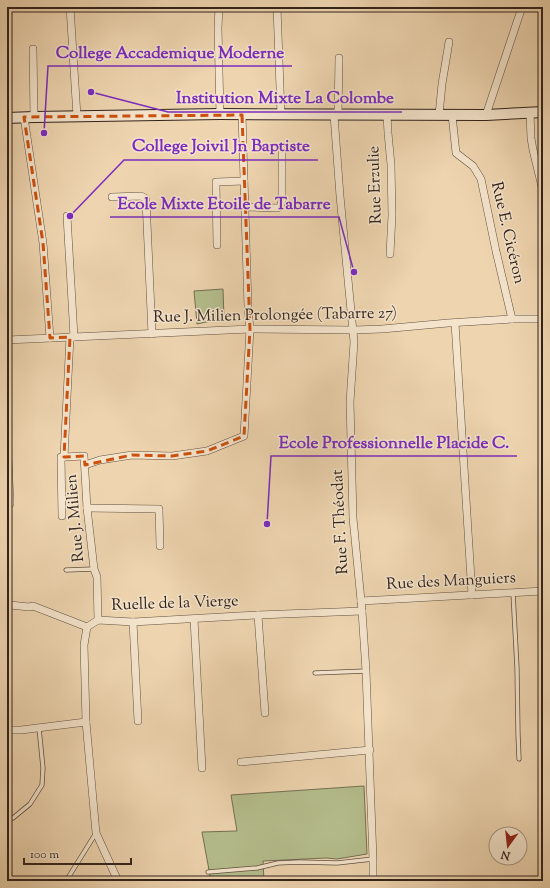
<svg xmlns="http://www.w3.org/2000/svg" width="550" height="888" viewBox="0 0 550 888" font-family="'Sorts Mill Goudy',serif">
<rect width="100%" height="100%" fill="#eed5b0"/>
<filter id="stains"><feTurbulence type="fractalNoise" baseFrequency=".005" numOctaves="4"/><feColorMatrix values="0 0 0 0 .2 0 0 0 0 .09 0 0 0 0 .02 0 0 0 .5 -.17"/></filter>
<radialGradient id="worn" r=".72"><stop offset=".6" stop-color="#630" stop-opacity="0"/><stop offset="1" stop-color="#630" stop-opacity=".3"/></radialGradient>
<g fill="#b5be8d" stroke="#747054">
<polygon points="223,289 224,318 197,324 194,291"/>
<polygon points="364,786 367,854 337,859 326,858 263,861 264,881 211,881 202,832 237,831 231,795"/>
</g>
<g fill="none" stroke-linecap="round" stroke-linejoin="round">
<defs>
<g id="lane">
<polyline points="66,570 94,569"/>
<polyline points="513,593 517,668 518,734 519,759"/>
<polyline points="315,673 366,671"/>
<polyline points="13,818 30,804 42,785 43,768 39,728"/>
<polyline points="208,872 257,868 278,863 299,862 337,863 373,859"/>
<polyline points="66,881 96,833"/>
<polyline points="174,881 179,880"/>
</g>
<g id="street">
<polyline points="70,7 77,116"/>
<polyline points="219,7 218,28 220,114"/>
<polyline points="277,7 281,115"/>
<polyline points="33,49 34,117"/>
<polyline points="530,113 531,138 533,150 543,191"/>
<polyline points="334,115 340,196 354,342 350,402 353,518 362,611 366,671 373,859 373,881"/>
<polyline points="338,115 339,58"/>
<polyline points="387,115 388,133 391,165 392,215 390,254"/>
<polyline points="439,115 442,84 449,42"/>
<polyline points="452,115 456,153 473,166 481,179 496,251 512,319"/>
<polyline points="486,115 522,7"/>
<polyline points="24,117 43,243 50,338"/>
<polyline points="112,197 141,196 145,198 146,200 152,334"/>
<polyline points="245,207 277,208 280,207 282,201 282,150"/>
<polyline points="67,216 74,337"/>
<polyline points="217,245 216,182 244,181"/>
<polyline points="455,323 472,595"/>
<polyline points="70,337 64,457 84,456 87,508 94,569 97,577 98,620"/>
<polyline points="7,340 250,329 354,330 382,329 448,323 512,319 543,319"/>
<polyline points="7,438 10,501 10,504 7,506"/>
<polyline points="85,465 100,460 132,455 172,456 207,451 244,436 250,329 248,307 242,115"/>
<polyline points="87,508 159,509 160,546"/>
<polyline points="62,516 61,457 64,457"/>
<polyline points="7,580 8,583 8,603 10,605 29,607 33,606 87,627"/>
<polyline points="361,601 543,591"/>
<polyline points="258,615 265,713"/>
<polyline points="194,619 202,768"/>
<polyline points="133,622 138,721"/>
<polyline points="86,722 84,645 87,627 98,620 133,622 258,615 362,611"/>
<polyline points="7,730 21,730 86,722 96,833 118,881"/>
<polyline points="241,762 370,750"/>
</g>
<polyline id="secondary" points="7,118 34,117 220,114 486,115 543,112"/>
</defs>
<use href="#lane" stroke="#615041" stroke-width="5"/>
<use href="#street" stroke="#615041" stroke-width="8"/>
<use href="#secondary" stroke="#32231c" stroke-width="12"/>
<use href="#lane" stroke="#f4e4cc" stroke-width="3.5"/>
<use href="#street" stroke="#f4e4cc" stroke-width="7"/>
<use href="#secondary" stroke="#f4e4cc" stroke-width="10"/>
</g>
<path fill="none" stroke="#cd510e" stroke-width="3" stroke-dasharray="8 5" stroke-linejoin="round" d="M242,115L250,329L244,436L207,451L172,456L132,455L85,465L84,456L64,457L70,337L50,338L43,243L24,117Z"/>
<g text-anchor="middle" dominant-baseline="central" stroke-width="3" stroke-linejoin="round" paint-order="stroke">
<g font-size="16" fill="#32231c" stroke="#f4e4cc">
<text transform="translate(376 185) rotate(-92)">Rue Erzulie</text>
<text transform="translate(507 233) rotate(77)">Rue E. Cicéron</text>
<text transform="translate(275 316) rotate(-1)">Rue J. Milien Prolongée (Tabarre 27)</text>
<text transform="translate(76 518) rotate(-95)">Rue J. Milien</text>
<text transform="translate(341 522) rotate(-93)">Rue F. Théodat</text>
<text transform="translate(451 582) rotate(-3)">Rue des Manguiers</text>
<text transform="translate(175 604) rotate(-2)">Ruelle de la Vierge</text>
</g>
</g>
<path fill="none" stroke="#7b2cbf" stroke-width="1.5" d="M44 133L48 66H292M91 92L168 112H402M70 216L124 160H318M354 272L339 217H110M267 524L271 456H517"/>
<g fill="#7b2cbf" stroke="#f4e4cc" stroke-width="1.5">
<circle cx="44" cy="133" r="4"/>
<circle cx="91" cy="92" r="4"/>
<circle cx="70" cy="216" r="4"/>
<circle cx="354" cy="272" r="4"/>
<circle cx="267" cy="524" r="4"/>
</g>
<g font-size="17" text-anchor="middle" font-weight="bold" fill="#7b2cbf" stroke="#f4e4cc" stroke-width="3" stroke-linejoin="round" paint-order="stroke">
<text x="170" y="58">College Accademique Moderne</text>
<text x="285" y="103">Institution Mixte La Colombe</text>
<text x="221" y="151">College Joivil Jn Baptiste</text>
<text x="224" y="209">Ecole Mixte Etoile de Tabarre</text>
<text x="394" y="448">Ecole Professionnelle Placide C.</text>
</g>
<rect width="550" height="888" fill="none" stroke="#eed5b0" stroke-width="24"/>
<rect x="8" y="8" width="534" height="872" fill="none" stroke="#32231c" stroke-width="2"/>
<rect x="12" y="12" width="526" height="864" fill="none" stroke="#32231c"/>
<g transform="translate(508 846) rotate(195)"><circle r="19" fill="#f4e4cc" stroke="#a69786"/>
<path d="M0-3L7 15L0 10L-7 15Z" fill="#8f2418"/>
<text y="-6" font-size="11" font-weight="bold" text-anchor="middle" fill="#32231c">N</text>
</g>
<path d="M24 858v6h107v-6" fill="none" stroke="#32231c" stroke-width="2"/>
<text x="30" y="858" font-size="12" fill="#32231c" stroke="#f4e4cc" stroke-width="3" paint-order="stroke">100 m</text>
<rect width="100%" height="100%" filter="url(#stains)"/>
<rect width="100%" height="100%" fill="url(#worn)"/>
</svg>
